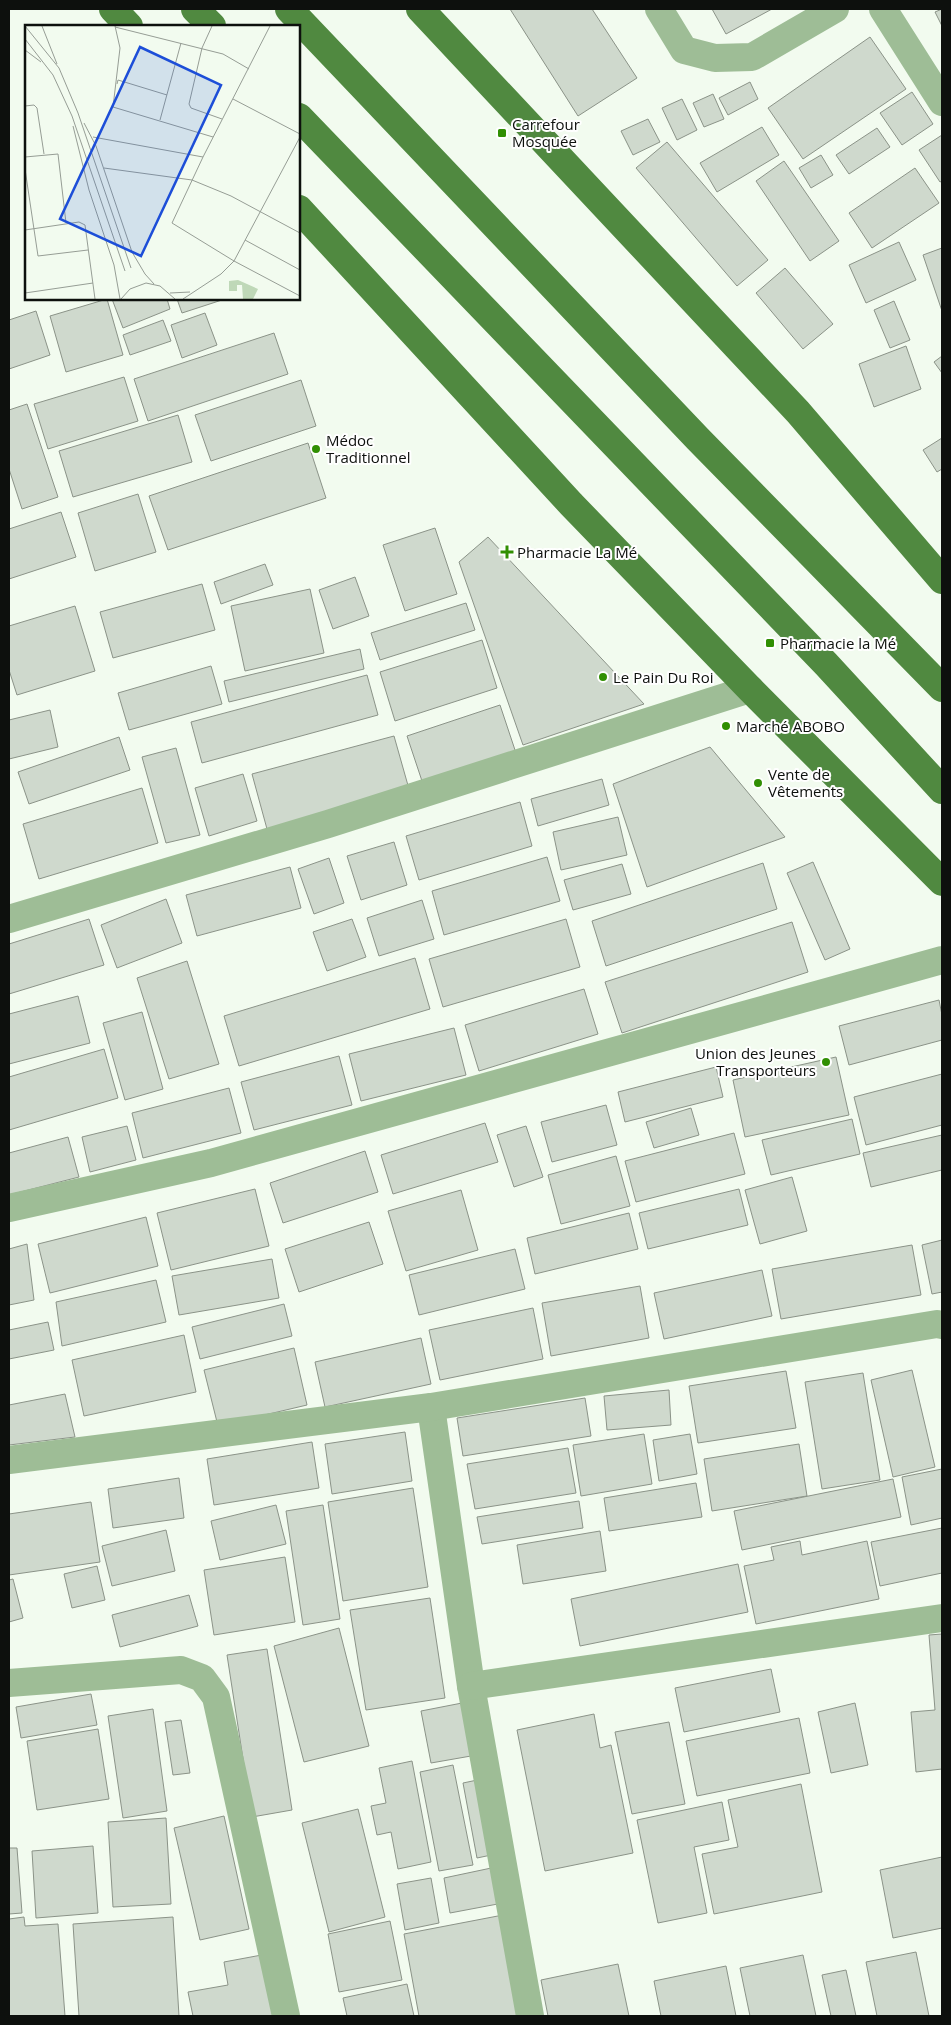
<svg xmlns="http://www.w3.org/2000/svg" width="951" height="2025" viewBox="0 0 951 2025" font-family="'Open Sans',sans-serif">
<rect width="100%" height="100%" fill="#f2fbef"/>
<g fill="#cfd9cd" stroke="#8b9388">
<polygon points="510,9 592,9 637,78 578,116"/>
<polygon points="712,9 772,9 726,34"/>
<polygon points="942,9 942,26 935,12"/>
<polygon points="870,37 906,89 803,159 768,108"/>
<polygon points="750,82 758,99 728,115 719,98"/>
<polygon points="912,92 933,124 902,145 880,113"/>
<polygon points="713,94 724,119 704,127 693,103"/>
<polygon points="682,99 697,130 677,140 662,108"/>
<polygon points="648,119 660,142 633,155 621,131"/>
<polygon points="762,127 779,155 717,192 700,163"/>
<polygon points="877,128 890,147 849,174 836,155"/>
<polygon points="942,135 942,181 940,182 919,150"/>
<polygon points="667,142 768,260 737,286 636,168"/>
<polygon points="821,155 833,175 811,188 799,168"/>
<polygon points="784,161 839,241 810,261 756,181"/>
<polygon points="915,168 939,203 872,248 849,213"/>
<polygon points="899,242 916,280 866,303 849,265"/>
<polygon points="942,248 942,311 923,255"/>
<polygon points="785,268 833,324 803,349 756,293"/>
<polygon points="107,299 123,355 66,372 50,316"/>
<polygon points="112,299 167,299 170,309 123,328"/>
<polygon points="177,299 225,299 182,313"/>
<polygon points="894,301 910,340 890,348 874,310"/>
<polygon points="36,311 50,355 9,369 9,320"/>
<polygon points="205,313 217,345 182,358 171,325"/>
<polygon points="163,320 171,341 130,355 123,335"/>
<polygon points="274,333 288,374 148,421 134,379"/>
<polygon points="906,346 921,389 874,407 859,364"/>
<polygon points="942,356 942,373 934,362"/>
<polygon points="124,377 138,421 48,449 34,404"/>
<polygon points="301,380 316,426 211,461 195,415"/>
<polygon points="27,404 58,497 22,509 9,469 9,410"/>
<polygon points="178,415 192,462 73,497 59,451"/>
<polygon points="942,438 942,469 937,472 923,450"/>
<polygon points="308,443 326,498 168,550 149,496"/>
<polygon points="138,494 156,552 95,571 78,513"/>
<polygon points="61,512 76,557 9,579 9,529"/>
<polygon points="435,528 457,594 405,611 383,545"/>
<polygon points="488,537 644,704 523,745 459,562"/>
<polygon points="265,564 273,585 221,604 214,582"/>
<polygon points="355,577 369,616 333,629 319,590"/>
<polygon points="202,584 215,630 113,658 100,612"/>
<polygon points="310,589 324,653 245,671 231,606"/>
<polygon points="466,603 475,630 380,660 371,633"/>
<polygon points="75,606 95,671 17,695 9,670 9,626"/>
<polygon points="482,640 497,688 395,721 380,672"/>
<polygon points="360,649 364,669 229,702 224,681"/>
<polygon points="211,666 222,704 129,730 118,693"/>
<polygon points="367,675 378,715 202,763 191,722"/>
<polygon points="500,705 516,753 423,784 407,736"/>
<polygon points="50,710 58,747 9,759 9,720"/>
<polygon points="394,736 409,789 267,829 252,774"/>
<polygon points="119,737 130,770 29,804 18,772"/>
<polygon points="710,747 785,837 647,887 613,784"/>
<polygon points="176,748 200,835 166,843 142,757"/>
<polygon points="243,774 257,821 209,836 195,788"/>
<polygon points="602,779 609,805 538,826 531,799"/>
<polygon points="142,788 158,843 39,879 23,824"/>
<polygon points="520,802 532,846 419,880 406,836"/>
<polygon points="618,817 627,855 561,870 553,832"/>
<polygon points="394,842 407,885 361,900 347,856"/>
<polygon points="547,857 560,901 444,935 432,891"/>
<polygon points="329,858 344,903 314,914 298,869"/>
<polygon points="813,862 850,949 825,960 787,873"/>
<polygon points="763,863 777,909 606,966 592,921"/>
<polygon points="622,864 631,894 573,910 564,880"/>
<polygon points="290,867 301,908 197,936 186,895"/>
<polygon points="166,899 182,943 117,968 101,925"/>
<polygon points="422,900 434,939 379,956 367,918"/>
<polygon points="89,919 104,965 9,994 9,944"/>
<polygon points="352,919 366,957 327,971 313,932"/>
<polygon points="566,919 580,967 443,1007 429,959"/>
<polygon points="792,922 808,972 622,1033 605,982"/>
<polygon points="415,958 430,1009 239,1066 224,1016"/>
<polygon points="187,961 219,1064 169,1079 137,978"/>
<polygon points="584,989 598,1034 479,1071 465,1025"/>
<polygon points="78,996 90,1043 9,1064 9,1014"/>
<polygon points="939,1000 942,1015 942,1040 849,1065 839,1026"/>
<polygon points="142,1012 163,1089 125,1100 103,1023"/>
<polygon points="454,1028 466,1075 361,1101 349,1054"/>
<polygon points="104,1049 118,1098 9,1130 9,1077"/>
<polygon points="339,1056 352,1105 254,1130 241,1082"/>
<polygon points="836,1057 849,1115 745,1137 733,1080"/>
<polygon points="716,1067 723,1097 625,1122 618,1092"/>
<polygon points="942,1074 942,1125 866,1145 854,1097"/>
<polygon points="229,1088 241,1133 143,1158 132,1113"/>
<polygon points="606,1105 617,1145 552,1162 541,1122"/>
<polygon points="691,1108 699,1135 654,1148 646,1122"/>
<polygon points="852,1119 860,1154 771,1175 762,1140"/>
<polygon points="485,1123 498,1162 393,1194 381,1155"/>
<polygon points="127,1126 136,1160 90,1172 82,1137"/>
<polygon points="526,1126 543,1177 514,1187 497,1135"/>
<polygon points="734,1133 745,1174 636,1202 625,1161"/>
<polygon points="942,1135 942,1170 871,1187 863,1153"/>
<polygon points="68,1137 79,1177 9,1195 9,1153"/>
<polygon points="365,1151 378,1192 283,1223 270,1183"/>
<polygon points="616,1156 630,1206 561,1224 548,1175"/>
<polygon points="792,1177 807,1231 760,1244 745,1190"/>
<polygon points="255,1189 269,1246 171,1270 157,1213"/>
<polygon points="739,1189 748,1225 648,1249 639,1213"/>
<polygon points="461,1190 478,1250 406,1271 388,1211"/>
<polygon points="629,1213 638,1249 535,1274 527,1238"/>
<polygon points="146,1217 158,1266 50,1293 38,1244"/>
<polygon points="369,1222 383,1264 299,1292 285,1249"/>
<polygon points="942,1240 942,1292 932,1294 922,1245"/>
<polygon points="27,1244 34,1300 9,1305 9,1249"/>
<polygon points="912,1245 921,1295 781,1319 772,1269"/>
<polygon points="515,1249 525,1289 419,1315 409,1275"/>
<polygon points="272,1259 279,1298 179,1315 172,1276"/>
<polygon points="762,1270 772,1316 664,1339 654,1293"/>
<polygon points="156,1280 166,1322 62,1346 56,1302"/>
<polygon points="640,1286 649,1338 551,1356 542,1303"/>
<polygon points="284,1304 292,1336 200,1359 192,1327"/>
<polygon points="533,1308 543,1359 440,1380 429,1330"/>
<polygon points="48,1322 54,1350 9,1359 9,1330"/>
<polygon points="184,1335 196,1392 84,1416 72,1360"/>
<polygon points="421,1338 431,1384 325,1407 315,1362"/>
<polygon points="294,1348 307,1405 218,1426 204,1370"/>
<polygon points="912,1370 935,1467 893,1477 871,1380"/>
<polygon points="786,1371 796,1428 698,1443 689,1386"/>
<polygon points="863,1373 880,1480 822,1489 805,1382"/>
<polygon points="669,1390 671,1425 607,1430 604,1396"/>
<polygon points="65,1394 75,1437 9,1445 9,1405"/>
<polygon points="585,1398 591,1436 463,1456 457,1418"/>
<polygon points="405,1432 412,1481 332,1494 325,1444"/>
<polygon points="644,1434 652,1484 581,1496 573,1445"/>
<polygon points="690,1434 697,1474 659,1481 653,1440"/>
<polygon points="312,1442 319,1488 214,1505 207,1459"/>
<polygon points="799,1444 807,1496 712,1511 704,1459"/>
<polygon points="568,1448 576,1493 475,1509 467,1464"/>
<polygon points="942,1469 942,1518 911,1525 902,1477"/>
<polygon points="179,1478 184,1518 113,1528 108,1489"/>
<polygon points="893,1479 901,1517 742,1550 734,1511"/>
<polygon points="696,1483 702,1517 609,1531 604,1498"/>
<polygon points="413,1488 428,1587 343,1601 328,1502"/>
<polygon points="579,1501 583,1528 482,1544 477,1517"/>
<polygon points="91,1502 100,1562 9,1575 9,1514"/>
<polygon points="276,1505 286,1544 220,1560 211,1521"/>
<polygon points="323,1505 340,1619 303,1625 286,1511"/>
<polygon points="942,1528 942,1573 880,1586 871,1542"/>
<polygon points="166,1530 175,1571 112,1586 102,1546"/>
<polygon points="600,1531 606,1571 523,1584 517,1545"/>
<polygon points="800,1541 802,1555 867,1541 879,1599 756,1624 744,1566 774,1560 771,1547"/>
<polygon points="285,1557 295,1622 214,1635 204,1570"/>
<polygon points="738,1564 748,1612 580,1646 571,1599"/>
<polygon points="97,1566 105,1600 72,1608 64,1574"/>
<polygon points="13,1579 23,1618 9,1622 9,1580"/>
<polygon points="189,1595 198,1626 120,1647 112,1615"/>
<polygon points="430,1598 445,1698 366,1710 350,1610"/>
<polygon points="339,1628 369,1746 304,1762 274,1646"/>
<polygon points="942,1634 942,1769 916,1772 911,1712 935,1710 929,1635"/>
<polygon points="267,1649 292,1810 252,1817 227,1655"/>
<polygon points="771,1669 780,1712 684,1732 675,1688"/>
<polygon points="91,1694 97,1725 21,1738 16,1707"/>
<polygon points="462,1703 471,1756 431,1763 421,1711"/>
<polygon points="855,1703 868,1765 831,1773 818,1712"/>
<polygon points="153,1709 167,1811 123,1818 108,1716"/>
<polygon points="594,1714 600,1748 611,1745 633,1853 545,1871 517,1730"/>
<polygon points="799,1718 810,1773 697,1796 686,1741"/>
<polygon points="181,1720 190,1773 173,1775 165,1722"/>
<polygon points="669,1722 685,1804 632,1814 615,1732"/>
<polygon points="98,1729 109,1799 37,1810 27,1741"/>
<polygon points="412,1761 431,1862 398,1869 391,1832 377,1835 371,1806 386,1803 379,1768"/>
<polygon points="453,1765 473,1865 439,1871 420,1772"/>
<polygon points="482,1779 496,1854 477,1858 463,1783"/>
<polygon points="801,1784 822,1892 714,1914 702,1854 738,1847 728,1800"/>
<polygon points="722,1802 729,1840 694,1847 707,1913 658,1923 637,1820"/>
<polygon points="358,1809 385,1917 329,1932 302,1823"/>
<polygon points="224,1816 249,1929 200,1940 174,1828"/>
<polygon points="166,1818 171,1904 113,1907 108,1822"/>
<polygon points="93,1846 98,1913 36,1918 32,1851"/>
<polygon points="9,1848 17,1848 22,1913 9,1914"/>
<polygon points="942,1857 942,1928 893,1938 880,1870"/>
<polygon points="496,1867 503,1903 450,1913 444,1878"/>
<polygon points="431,1878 439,1923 405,1930 397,1884"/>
<polygon points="503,1915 522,2016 419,2016 404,1934"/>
<polygon points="24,1917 25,1926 58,1924 65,2016 9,2016 9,1919"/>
<polygon points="173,1917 179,2016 79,2016 73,1924"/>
<polygon points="390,1921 402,1980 339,1992 328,1934"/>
<polygon points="916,1952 929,2016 877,2016 866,1962"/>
<polygon points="267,1954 279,2016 193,2016 188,1992 228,1985 224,1962"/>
<polygon points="803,1955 816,2016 750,2016 740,1968"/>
<polygon points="618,1964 629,2016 548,2016 541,1980"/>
<polygon points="726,1966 736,2016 661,2016 654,1981"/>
<polygon points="846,1970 856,2016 831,2016 822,1975"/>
<polygon points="407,1984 414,2016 347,2016 343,1998"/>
</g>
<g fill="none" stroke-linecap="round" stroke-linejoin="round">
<g stroke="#9ebd96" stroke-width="28">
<polyline points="659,9 684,50 715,58 752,57 835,9"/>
<polyline points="883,9 942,102"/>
<polyline points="9,919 328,824 750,689"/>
<polyline points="9,1208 211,1163 942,960"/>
<polyline points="431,1407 471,1686 530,2016"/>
<polyline points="9,1460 431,1407 937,1324 942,1325"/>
<polyline points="9,1683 181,1670 202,1678 216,1697 286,2016"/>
<polyline points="471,1686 942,1618"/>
</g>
<g stroke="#508940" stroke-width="28">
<polyline points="113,9 129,26"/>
<polyline points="195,9 212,26"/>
<polyline points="289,9 698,439 942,688"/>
<polyline points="420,9 798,412 942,580"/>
<polyline points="299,117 826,664 942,790"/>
<polyline points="299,209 571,504 750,689 942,882"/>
</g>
</g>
<g fill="#318f03" stroke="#fff" stroke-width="2">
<rect x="497" y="128" width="10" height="10" rx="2.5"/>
<circle cx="316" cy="449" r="5"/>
<path d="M504.5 544.5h5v5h5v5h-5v5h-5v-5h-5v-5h5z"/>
<rect x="765" y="638" width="10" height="10" rx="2.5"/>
<circle cx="603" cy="677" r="5"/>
<circle cx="726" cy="726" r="5"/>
<circle cx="758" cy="783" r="5"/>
<circle cx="826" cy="1062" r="5"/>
</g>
<g text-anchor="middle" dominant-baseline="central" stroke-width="4" stroke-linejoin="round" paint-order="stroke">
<g font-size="15" fill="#0d100d" stroke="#fff" text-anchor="start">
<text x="512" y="124">Carrefour<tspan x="512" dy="17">Mosquée</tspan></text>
<text x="326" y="440">Médoc<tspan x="326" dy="17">Traditionnel</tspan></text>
<text x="517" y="552">Pharmacie La Mé</text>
<text x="780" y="643">Pharmacie la Mé</text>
<text x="613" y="677">Le Pain Du Roi</text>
<text x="736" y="726">Marché ABOBO</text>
<text x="768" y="774">Vente de<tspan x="768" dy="17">Vêtements</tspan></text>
<text x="816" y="1053" text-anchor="end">Union des Jeunes<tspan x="816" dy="17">Transporteurs</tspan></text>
</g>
</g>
<g transform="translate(25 25)">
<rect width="275" height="275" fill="#f2fbef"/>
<path d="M213,255L233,264L228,274H218L217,260H212V266H204V256Z" fill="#bfd8b8"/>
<path fill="none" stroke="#969d95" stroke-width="1" d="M0,1L34,43L53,88L106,243M17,1L32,39M90,1L95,23L88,82L188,112M187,1L177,23L164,79L166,83L197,94M245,1L178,132L147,198L209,236L275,271M90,2L198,29L224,44M0,14L28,50L47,91L100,246M0,25L16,37M92,59L93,55L142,70M208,74L275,109M0,81L9,80L12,83L19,129M135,95L156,18M59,98L71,121L107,227L120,249L129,259M48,101L64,165L89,240L95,274M68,112L178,132M0,132L33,129L41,198M79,143L167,155L206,171L275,208M0,144L13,231L63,225M0,205L54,197L60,200L70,274M220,215L275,245M0,268L68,258M145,268L165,267M96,274L105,264L121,258L135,261L150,274M158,274L196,249L209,236L275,112"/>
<path fill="#1d4ed8" fill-opacity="0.15" stroke="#1d4ed8" stroke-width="2.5" d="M115,22L196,60L116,231L35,194Z"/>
<rect width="275" height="275" fill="none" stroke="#0d100d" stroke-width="2.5"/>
</g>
<rect width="951" height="2025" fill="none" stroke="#0d100d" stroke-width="20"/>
</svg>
